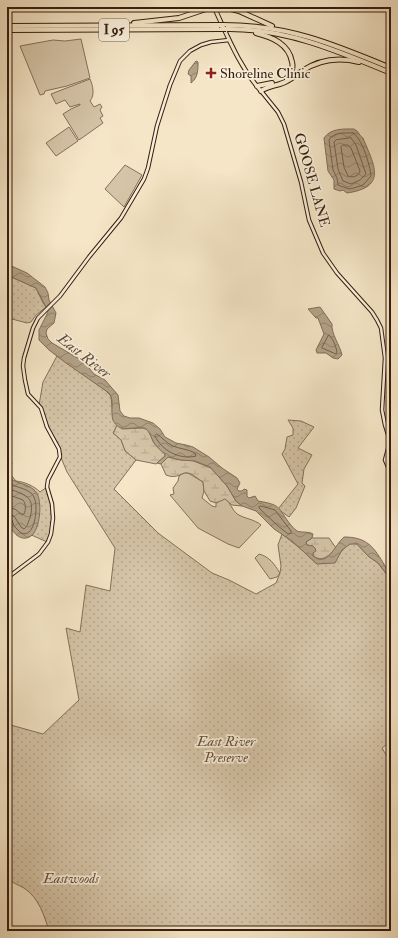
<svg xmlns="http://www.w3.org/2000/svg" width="398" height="938" viewBox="0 0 398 938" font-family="'IM FELL Double Pica',serif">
<defs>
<pattern id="wetland-marsh" width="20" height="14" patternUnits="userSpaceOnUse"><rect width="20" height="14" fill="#d5c4a7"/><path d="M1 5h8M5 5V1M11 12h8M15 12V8" fill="none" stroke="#b7a88f"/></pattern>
<pattern id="park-dots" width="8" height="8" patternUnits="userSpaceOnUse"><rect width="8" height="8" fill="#d5c4a7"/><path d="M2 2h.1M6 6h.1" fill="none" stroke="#b7a88f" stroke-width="1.8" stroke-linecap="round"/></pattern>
<pattern id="water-waves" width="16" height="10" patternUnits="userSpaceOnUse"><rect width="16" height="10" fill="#b4a288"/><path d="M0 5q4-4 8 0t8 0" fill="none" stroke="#93836e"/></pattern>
</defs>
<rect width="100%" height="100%" fill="#f5e6c7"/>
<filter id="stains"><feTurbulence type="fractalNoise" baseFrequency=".005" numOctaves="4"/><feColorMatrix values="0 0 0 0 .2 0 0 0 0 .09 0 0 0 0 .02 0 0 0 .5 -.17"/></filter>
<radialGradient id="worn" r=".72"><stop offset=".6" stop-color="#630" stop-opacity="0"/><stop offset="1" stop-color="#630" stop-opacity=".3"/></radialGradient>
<g fill="#d5c4a7" stroke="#86705a">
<polygon points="81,39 90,78 67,86 45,91 44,94 40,95 20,46 53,40 65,41"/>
<path d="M90,79C93,86 95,95 90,101L94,107L100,104L102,107L100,110L103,116L100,118L103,123L79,140L63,114L71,109L80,105V104L70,107L65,100L56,104L51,94Z"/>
<polygon points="69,127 78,141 56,156 46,143"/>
<polygon points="125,165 142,175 124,207 105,189"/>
<path d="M184,473H188L203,482L204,491L202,498L212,506L216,507V503L225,498C230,502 232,510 237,514C245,519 254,519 261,525L239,548L228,544L198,528L170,495L174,494L173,488L178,481L179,476Z"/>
<path d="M259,554C270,557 274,564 280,573L277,577L270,579L255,558Z"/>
</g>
<g fill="url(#wetland-marsh)" stroke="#86705a">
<polygon points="117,425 122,429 143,428 148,430 154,443 165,453 165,456 156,464 136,460 125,451 121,440 113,433"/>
<path d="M168,457L181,460H191L211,468L227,486L236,501L242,506L232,505L225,499L216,503L210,501L204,491L203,482C198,479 193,474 188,473C182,471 178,480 166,475L161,464Z"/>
<path d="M312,538H329L336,548C330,555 322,563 313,556V546L307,545L306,542Z"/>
</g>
<g fill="url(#park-dots)" stroke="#86705a">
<polygon points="7,275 36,288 43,303 46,307 36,315 31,322 27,323 12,319 7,326"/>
<path d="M57,356L103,388L111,396L113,419L117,425L113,433L121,440L125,451L136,460L114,489L158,533L212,573L229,580L256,594L276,583L280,573L281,566L278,545L282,534L302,550L317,564C323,562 330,560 336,556C344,552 346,541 357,544L368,556L378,563L391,580V741L382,748L391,763V931H49C44,915 39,898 24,888C18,885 12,882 7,879V724L43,734L79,700L66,628L80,632L86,585L110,591L115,548L67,472L39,405L43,382Z"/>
<polygon points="288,420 301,421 314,427 298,448 312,455 304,469 302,483 305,486 296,508 289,517 278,509 298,484 282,454 285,449 287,437 293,435 293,428"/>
<path d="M7,453L10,457L12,464L9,466L11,475L16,481C25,482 34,486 40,492L47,487C52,506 55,523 47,542L16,528L9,523H7Z"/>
</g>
<g fill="url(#water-waves)" stroke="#826d57">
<path d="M196,61L198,62C198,70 198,78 191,83V76L188,74L189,70Z"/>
<path d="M354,129C359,131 359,136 363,138C374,165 388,187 347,193L343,190L340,191L334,189V180L328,171L324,138C331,128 343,129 354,129Z"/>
<path d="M7,264L27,273L45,287L48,293L49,300L56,313L54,323L47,329L46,333L48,339L52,343L83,361L94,374L105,380L118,395L120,411L124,416L130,418H139L153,423L160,429L165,437L176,443L186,445L193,447L209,457L222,468L237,478L240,483L237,489L239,491H242L244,489L247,490V496L249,498L255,496L258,501C282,505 277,507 290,524C292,526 294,529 297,531C302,533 308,531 313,534L312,538L306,542L307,545L313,546L315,548L316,551L313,553V556C328,568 335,544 344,537C367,537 374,547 385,566C388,572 391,574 391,580L378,563L368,556L357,544H350L342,550L335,563L317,564L292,541L274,529L256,511L242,506L236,501L227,486L210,467L195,461L181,460L168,457L161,464L157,463L165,456V454C161,451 157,447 154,443C151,438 150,430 144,428C133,426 119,434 113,420C110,411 115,401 109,393L66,363L49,350L39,340V330L48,312C45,304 40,296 36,288L7,275Z"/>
<path d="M320,307L332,324C331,334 340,345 342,355L338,359L333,358L326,353H317L316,350L324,334L318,318H316L308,309Z"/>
<path d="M7,476C15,484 29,483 36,492C43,501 40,530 31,536C21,543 11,532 9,522C5,508 7,491 7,476Z"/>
</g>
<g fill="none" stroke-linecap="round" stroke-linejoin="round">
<g stroke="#75604a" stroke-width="1">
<path d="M353,133C362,138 370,165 371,176L363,185L354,188L349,189L338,185L337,178L333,170L329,140C333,132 345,133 353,133Z"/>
<polygon points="351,138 356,145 366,174 360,180 351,184 343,181 338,169 334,142 336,140"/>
<path d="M343,145H348L351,148L360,171C359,176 353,178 348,176L344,167L341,147Z"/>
<path d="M329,335C333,338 336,347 337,352L336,354L322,348Z"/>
<path d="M157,434C162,437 166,443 173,446C180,449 188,449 195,453L196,456C180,460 162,451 155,436Z"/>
<path d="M7,481C14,488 25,487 32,494C39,501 36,526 29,532C27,534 24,534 21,533L14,526L12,520L7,519"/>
<path d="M7,488C24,495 36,495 30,518C28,522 28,526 24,529L21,527L14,516L7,514"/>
<path d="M7,494L23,500C26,504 26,510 24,514L22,515L15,509L7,508"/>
<polygon points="261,506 275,510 291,531 291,533 288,534 277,525 260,509 259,507"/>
</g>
<polyline stroke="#826d57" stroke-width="1" points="384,931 391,924"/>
<defs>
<g id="secondary">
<polyline points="261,91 278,112 284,124 301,182 309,220 323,253 337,273 372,312 377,320 381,328 385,358 382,410 385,425 390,441 385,460 391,474"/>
<polyline points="7,578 39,554 48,542 51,534 53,518 52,504 47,487 48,480 60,457 59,449 47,427 41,408 28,394 25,380 23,366 24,358 33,328 38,318 60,296 89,257 121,218 144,179 148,168 157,126 170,85 180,61 190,51 201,45 211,42 229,40"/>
</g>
<path id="primary" d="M214,7C228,37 239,66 261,91"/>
<g id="highway">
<polyline points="223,7 239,11 272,26"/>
<polyline points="134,23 179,18 212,7"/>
<path d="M224,25C288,25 333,44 391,68"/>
<polyline points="7,26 219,25"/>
<path d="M226,29C285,28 338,51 391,73"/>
<polyline points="7,30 221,29"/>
<path d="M256,33C272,37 289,44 292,62C294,69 291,74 287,79"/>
<polyline points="257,86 272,83"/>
<path d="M261,91C269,85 279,86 287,81C293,78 297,74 302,71C320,59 339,57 359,62"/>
</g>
</defs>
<use href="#secondary" stroke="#361d0d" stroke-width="4.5"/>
<use href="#primary" stroke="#361d0d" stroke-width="5"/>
<use href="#highway" stroke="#361d0d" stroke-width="6"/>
<use href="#secondary" stroke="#f8efdb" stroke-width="2.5"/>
<use href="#primary" stroke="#f5e6c7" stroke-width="3"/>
<use href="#highway" stroke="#f5e6c7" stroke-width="4"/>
<defs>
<g id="highway-bridge">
<polyline points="219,25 224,25"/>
<polyline points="221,29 226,29"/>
</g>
</defs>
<use href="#highway-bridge" stroke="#361d0d" stroke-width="6" stroke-linecap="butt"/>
<use href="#highway-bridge" stroke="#f5e6c7" stroke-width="4"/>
</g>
<path fill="#8f2418" stroke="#f8efdb" stroke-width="1.5" d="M209 67h4v4h4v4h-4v4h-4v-4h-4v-4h4z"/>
<g text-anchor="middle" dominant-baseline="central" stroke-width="3.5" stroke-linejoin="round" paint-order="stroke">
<rect fill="#f8efdb" stroke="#705c4b" stroke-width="1" x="99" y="19" width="30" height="22" rx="3"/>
<g font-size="13" font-weight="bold" fill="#361d0d">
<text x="114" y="30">I 95</text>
</g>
<g font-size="14" fill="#361d0d" stroke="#f8efdb" text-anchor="start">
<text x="220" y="73">Shoreline Clinic</text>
</g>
<g font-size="14" fill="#361d0d" stroke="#f8efdb">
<text transform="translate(312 180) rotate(74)">GOOSE LANE</text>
</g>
<g font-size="14" font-style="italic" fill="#664f3b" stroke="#f8efdb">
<text x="226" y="741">East River<tspan x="226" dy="16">Preserve</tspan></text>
<text x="71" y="878">Eastwoods</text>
</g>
<g font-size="15" font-style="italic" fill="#624c38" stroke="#f8efdb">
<text transform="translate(84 356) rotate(38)">East River</text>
</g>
</g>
<rect width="398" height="938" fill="none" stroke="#f5e6c7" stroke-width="24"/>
<rect x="8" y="8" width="382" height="922" fill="none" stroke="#361d0d" stroke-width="2"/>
<rect x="12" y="12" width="374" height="914" fill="none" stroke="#361d0d"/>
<rect width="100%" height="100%" filter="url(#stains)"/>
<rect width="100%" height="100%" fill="url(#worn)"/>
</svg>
